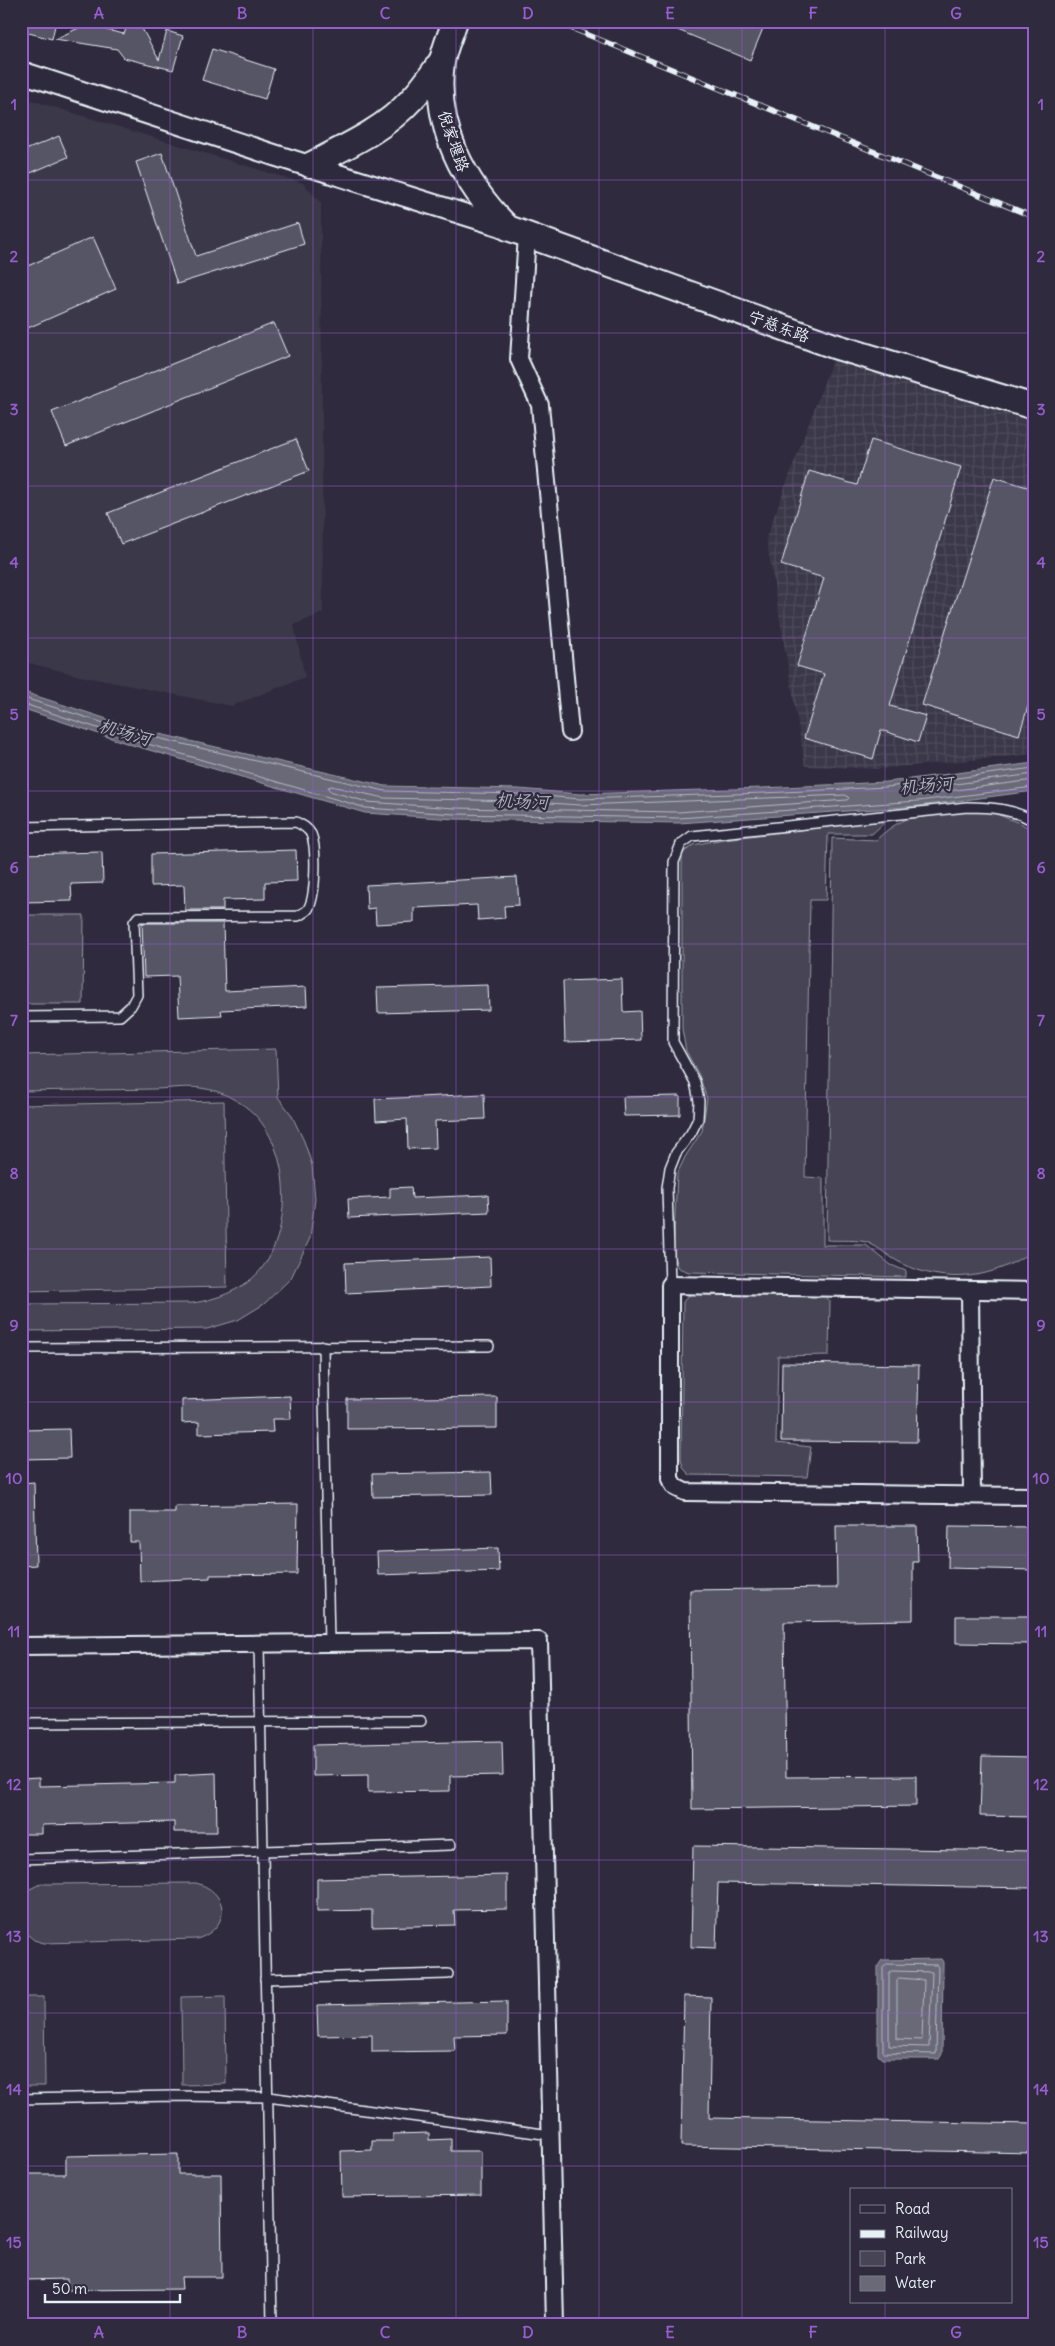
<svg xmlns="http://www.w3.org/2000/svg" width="1055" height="2346" viewBox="0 0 1055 2346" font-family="Delius,'LXGW WenKai TC',sans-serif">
<defs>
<pattern id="industrial-grid" width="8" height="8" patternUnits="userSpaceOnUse" patternTransform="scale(1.25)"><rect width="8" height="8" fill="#3b3749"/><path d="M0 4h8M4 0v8" fill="none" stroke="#4e4b5b"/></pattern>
</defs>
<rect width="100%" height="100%" fill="#2f2a3d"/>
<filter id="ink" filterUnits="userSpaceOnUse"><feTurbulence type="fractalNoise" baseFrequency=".02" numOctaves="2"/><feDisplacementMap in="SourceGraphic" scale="10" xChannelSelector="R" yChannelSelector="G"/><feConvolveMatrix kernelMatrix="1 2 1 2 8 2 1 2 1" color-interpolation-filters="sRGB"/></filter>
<g filter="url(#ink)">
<polygon fill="#3b3749" points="21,97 303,183 321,203 323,613 294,625 305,677 232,706 80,676 21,661"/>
<polygon fill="url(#industrial-grid)" points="835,353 1034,418 1034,754 878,769 805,766 766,538"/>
<g fill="#464455" stroke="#979aa6">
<path d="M986,810L1022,824L1034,832V1249C995,1280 945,1285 901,1263C890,1258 880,1248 869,1243C861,1239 837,1241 827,1240L832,838L876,840C911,806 940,813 986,810Z"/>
<polygon points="887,820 872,834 828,834 826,900 810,900 805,1177 823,1178 823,1245 866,1245 891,1265 906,1271 906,1277 689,1272 678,1268 673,1255 677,1174 685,1157 702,1131 707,1099 699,1075 686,1051 682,1029 682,854 693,845 724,839"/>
<polygon points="27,915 84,915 83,1004 25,1004"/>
<path d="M276,1049L278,1097L291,1114L304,1141L312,1165L315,1199L310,1238L291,1278L264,1304L238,1320L207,1329L21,1331V1304L193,1303C218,1299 246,1289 262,1268C297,1221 290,1128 235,1100C227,1095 215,1090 206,1089C190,1085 170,1089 154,1089C109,1090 65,1090 21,1091V1055Z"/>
<polygon points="224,1101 227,1287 21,1291 21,1105"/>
<polygon points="699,1292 824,1295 830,1301 829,1355 778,1356 776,1443 811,1447 807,1477 690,1475 684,1469 681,1460 683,1302 688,1296"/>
<path d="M196,1883C230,1892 231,1928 197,1939L44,1943L34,1940L21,1929V1898L28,1890L40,1884Z"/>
<polygon points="225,1996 226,2084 182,2085 181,1997"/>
<polygon points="21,1997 44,1997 45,2086 21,2086"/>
</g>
<g fill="#696978" stroke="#9c9fab">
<polygon points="21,691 138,729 385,786 519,789 580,794 762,788 887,782 1034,763 1034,791 918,806 679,823 455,819 365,813 132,745 21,708"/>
<polygon points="941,1959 943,1962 942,2054 939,2059 882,2059 878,2055 878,1966 882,1960"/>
</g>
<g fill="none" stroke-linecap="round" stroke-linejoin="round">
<g stroke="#b5bbc5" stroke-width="1">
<polyline points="21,697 136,733 385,791 519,794 580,799 763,793 887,787 1034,768"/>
<polyline points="21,703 134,740 366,808 455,814 679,818 918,801 1034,787"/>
<polyline points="1034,774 908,790 906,793 908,795 917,795 1034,780"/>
<polygon points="331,786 384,798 518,801 580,805 846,795 849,798 847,800 678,812 455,808 367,802 330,791 328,788"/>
<polygon points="887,1964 938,1965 936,2054 883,2053 883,1968"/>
<polygon points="892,1971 932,1972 929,2047 889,2046 889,1973"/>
<polygon points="899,1978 924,1980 922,2040 897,2039 897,1981"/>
</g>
</g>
<g fill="#575565" stroke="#e8f1f8">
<polygon points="21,21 56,21 52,39 21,31"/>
<polygon points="129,21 138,21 159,60 167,31 183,36 173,70 124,58 117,49 55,39 85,25 124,34"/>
<polygon points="656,21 766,21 750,60"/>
<polygon points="212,49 274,69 265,99 202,80"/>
<polygon points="59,136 68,157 21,177 21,152"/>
<polygon points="162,153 196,256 298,223 304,244 177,284 136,162"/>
<polygon points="93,237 116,289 21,331 21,269"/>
<polygon points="274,323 288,356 66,446 52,412"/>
<polygon points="296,439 309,471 121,544 108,513"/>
<polygon points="871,440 961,467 890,706 926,716 918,742 881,730 873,759 804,738 824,674 797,666 824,578 781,565 809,471 857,485"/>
<polygon points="994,477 1034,489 1034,687 1019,735 922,705"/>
<polygon points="296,850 297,881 265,882 265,899 223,900 223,910 185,910 184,885 151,886 151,854"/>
<polygon points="102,852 103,883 71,884 72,901 21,902 21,854"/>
<polygon points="517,877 519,905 504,906 505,918 478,920 477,905 414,908 414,922 376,924 375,908 367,909 366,885"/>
<polygon points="142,923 223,923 225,991 306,987 307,1006 221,1010 222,1015 179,1017 177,976 144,977"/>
<polygon points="622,979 623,1012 640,1011 641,1040 565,1042 563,981"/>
<polygon points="488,985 489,1010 378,1013 377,988"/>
<polygon points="484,1094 485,1119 435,1121 436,1148 408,1149 407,1119 376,1121 375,1099"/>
<polygon points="680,1096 680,1115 624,1116 623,1097"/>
<polygon points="411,1187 412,1198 488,1195 489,1212 349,1218 348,1199 390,1197 390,1188"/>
<polygon points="490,1257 491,1286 346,1293 345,1263"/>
<polygon points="782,1363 919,1365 917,1442 781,1441"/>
<polygon points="290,1396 291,1419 272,1419 273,1432 199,1434 199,1422 182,1423 182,1400"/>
<polygon points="497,1397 497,1428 347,1429 347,1399"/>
<polygon points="69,1429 70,1458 21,1459 21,1430"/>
<polygon points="491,1472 492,1495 373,1497 372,1474"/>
<polygon points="34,1482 36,1565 21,1566 21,1483"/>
<polygon points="298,1504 297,1574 210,1575 210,1578 140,1581 139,1542 130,1542 130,1512 175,1512 175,1506"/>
<polygon points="836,1526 917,1526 918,1562 913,1562 913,1620 784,1622 786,1777 916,1776 916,1806 692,1809 690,1590 837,1588"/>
<polygon points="949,1526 1034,1527 1034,1570 948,1568"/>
<polygon points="498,1548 499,1571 378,1575 377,1552"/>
<polygon points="956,1616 1034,1616 1034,1644 956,1643"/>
<polygon points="502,1741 503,1775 450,1776 450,1791 368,1792 368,1775 313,1776 313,1745"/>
<polygon points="982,1756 1034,1757 1034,1817 980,1816"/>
<polygon points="216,1773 217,1832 174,1832 174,1822 42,1825 42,1834 21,1834 21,1779 39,1778 39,1786 175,1783 175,1775"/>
<polygon points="693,1846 1034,1851 1034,1888 718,1883 716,1948 691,1947"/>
<polygon points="507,1875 507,1909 454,1910 455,1925 372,1927 372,1910 317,1911 317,1879"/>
<polygon points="684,1996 711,1997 709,2118 1034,2124 1034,2153 681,2146"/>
<polygon points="507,2001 507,2035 454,2036 455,2051 372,2052 372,2035 318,2036 317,2005"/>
<polygon points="429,2133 429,2140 451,2139 451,2151 481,2151 481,2195 342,2197 341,2151 372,2150 372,2141 393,2141 393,2134"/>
<polygon points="178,2154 178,2174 221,2174 222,2277 181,2277 182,2289 67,2290 67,2279 26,2280 25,2174 66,2174 66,2156"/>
</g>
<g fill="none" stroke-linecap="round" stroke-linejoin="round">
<defs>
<g id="service">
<path d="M21,827L296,822C302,825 308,828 311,834C317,847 316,897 308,909C306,912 301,914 298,916L138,917L134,922L137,995L131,1006L120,1016L21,1017"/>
<path d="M670,1285L667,1188L670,1168L676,1153L691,1133L698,1119L699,1101L695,1082L673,1042L674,862L681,844L692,836L967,807C991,807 1013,809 1034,821"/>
<polyline points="323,1346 329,1643"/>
<polyline points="21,1348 489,1346"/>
<polyline points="259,1644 272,2325"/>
<polyline points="21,1723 421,1721"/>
<polyline points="21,1859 451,1845"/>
<polyline points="265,1979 448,1974"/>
<polyline points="21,2099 174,2096 268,2097 551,2135"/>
</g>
<g id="minor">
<polyline points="527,235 519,359 540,405 570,732"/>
<polyline points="970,1290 972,1495"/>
<polyline points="1034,1291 670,1285 670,1479 675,1487 685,1492 1034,1496"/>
<polyline points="21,1646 539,1641 555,2325"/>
</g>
<polyline id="tertiary" points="21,72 274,155 508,228"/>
<g id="secondary">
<path d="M455,21C451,34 444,48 442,62C433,126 464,184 508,228L834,346L1034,407"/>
<path d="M310,165C345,147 384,130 411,100C423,88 432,74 442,60"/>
</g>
</defs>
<use href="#service" stroke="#e8f1f8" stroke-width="12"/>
<use href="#minor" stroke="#e8f1f8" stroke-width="20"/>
<use href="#tertiary" stroke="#e8f1f8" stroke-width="24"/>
<use href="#secondary" stroke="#e8f1f8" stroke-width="28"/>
<use href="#service" stroke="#2f2a3d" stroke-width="9"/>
<use href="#minor" stroke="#2f2a3d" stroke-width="16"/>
<use href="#tertiary" stroke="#2f2a3d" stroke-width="20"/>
<use href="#secondary" stroke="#2f2a3d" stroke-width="24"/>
<defs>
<polyline id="rail" points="554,21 1034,217"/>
</defs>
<use href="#rail" stroke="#e8f1f8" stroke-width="5.5"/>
<use href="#rail" stroke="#2f2a3d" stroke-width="4" stroke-dasharray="11" stroke-linecap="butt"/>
</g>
</g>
<path fill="none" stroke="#965dcd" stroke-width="1" stroke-opacity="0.55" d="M170,21V2325M313,21V2325M456,21V2325M599,21V2325M742,21V2325M885,21V2190M21,180H1034M21,333H1034M21,486H1034M21,638H1034M21,791H1034M21,944H1034M21,1097H1034M21,1249H1034M21,1402H1034M21,1555H1034M21,1708H1034M21,1860H1034M21,2013H1034M21,2166H1034M885,2302V2325"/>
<g text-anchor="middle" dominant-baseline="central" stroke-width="4.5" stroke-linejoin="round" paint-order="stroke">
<g font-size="16" fill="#e8f1f8" stroke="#2f2a3d">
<text transform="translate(454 141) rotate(71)">倪家堰路</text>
<text transform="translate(779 326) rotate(20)">宁慈东路</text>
</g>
<g font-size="18" font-style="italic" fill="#afb4be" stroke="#2f2a3d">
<text transform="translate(125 732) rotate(16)">机场河</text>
<text transform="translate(926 785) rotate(-5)">机场河</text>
<text transform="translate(522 801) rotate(2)">机场河</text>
</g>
</g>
<rect width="1055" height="2346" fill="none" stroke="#2f2a3d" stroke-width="55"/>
<rect x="850" y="2188" width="162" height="115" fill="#2f2a3d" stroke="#797a88"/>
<rect x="860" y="2205" width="25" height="8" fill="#2f2a3d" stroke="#797a88"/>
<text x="895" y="2214" font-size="15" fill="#e8f1f8">Road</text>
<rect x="860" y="2230" width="25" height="8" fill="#e8f1f8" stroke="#797a88"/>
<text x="895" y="2238" font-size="15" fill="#e8f1f8">Railway</text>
<rect x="860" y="2251" width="25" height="15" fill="#464455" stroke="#797a88"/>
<text x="895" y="2264" font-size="15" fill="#e8f1f8">Park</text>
<rect x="860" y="2276" width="25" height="15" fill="#696978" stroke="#797a88"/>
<text x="895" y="2288" font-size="15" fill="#e8f1f8">Water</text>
<path d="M45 2294v8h135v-8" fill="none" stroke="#e8f1f8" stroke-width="2.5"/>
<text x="52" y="2294" font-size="15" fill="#e8f1f8" stroke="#2f2a3d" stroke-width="4" paint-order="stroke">50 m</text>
<rect x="28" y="28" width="1000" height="2290" fill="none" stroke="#965dcd" stroke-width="2"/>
<g font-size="16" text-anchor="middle" font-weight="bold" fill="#965dcd">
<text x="99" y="19">A</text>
<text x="242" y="19">B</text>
<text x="385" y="19">C</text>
<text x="528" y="19">D</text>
<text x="670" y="19">E</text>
<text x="813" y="19">F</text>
<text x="956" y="19">G</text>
<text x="14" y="110">1</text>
<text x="1041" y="110">1</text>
<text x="14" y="262">2</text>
<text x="1041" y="262">2</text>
<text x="14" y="415">3</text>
<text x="1041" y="415">3</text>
<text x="14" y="568">4</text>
<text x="1041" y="568">4</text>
<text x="14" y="720">5</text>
<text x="1041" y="720">5</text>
<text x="14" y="873">6</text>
<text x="1041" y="873">6</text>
<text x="14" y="1026">7</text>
<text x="1041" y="1026">7</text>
<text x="14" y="1179">8</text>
<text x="1041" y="1179">8</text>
<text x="14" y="1331">9</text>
<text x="1041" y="1331">9</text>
<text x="14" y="1484">10</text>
<text x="1041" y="1484">10</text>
<text x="14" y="1637">11</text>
<text x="1041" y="1637">11</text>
<text x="14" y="1790">12</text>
<text x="1041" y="1790">12</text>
<text x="14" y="1942">13</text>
<text x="1041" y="1942">13</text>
<text x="14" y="2095">14</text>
<text x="1041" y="2095">14</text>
<text x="14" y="2248">15</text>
<text x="1041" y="2248">15</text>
<text x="99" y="2338">A</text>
<text x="242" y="2338">B</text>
<text x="385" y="2338">C</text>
<text x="528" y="2338">D</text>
<text x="670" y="2338">E</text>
<text x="813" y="2338">F</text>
<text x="956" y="2338">G</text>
</g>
</svg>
